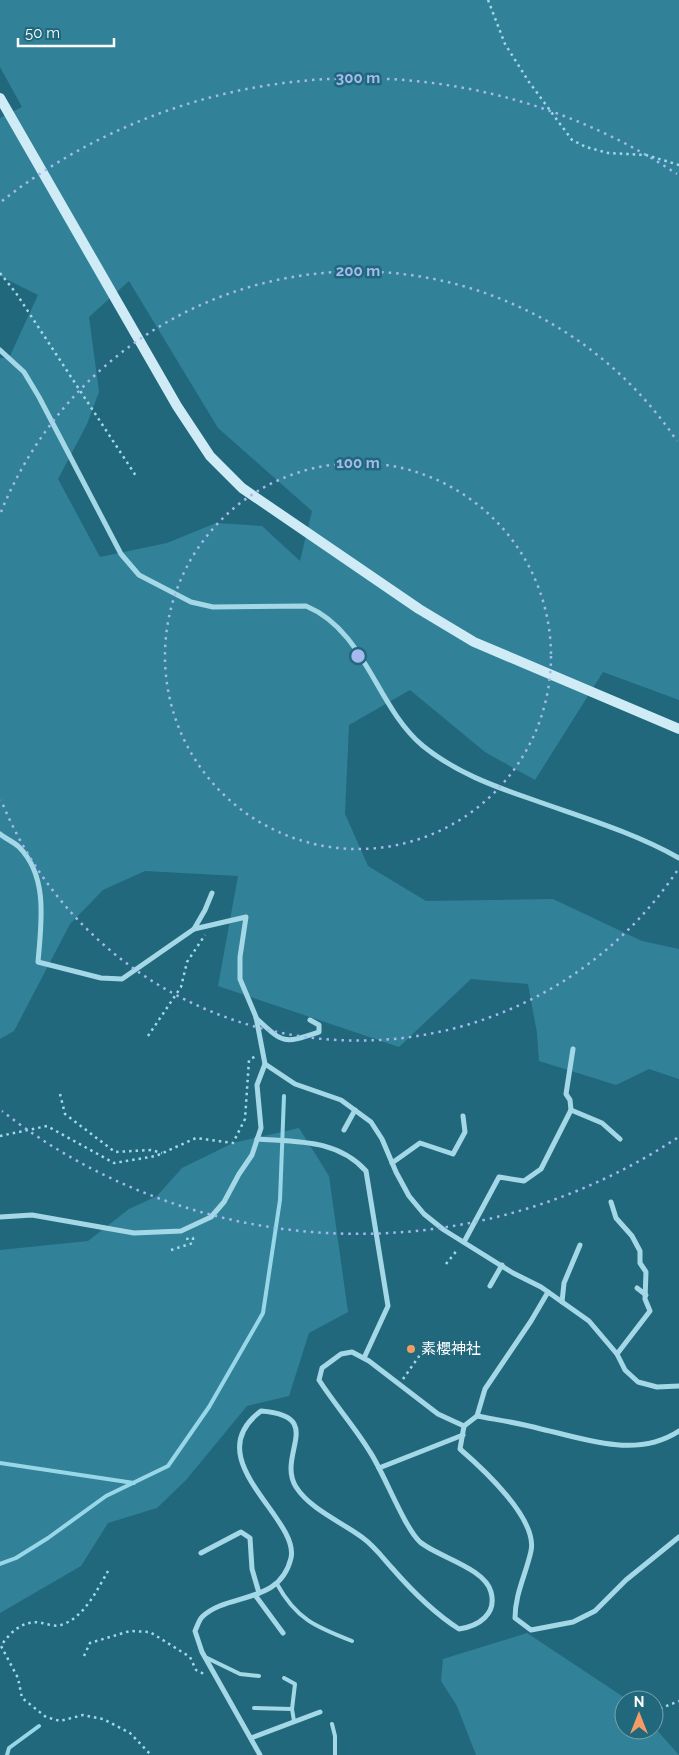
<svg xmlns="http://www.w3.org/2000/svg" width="679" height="1755" viewBox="0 0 679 1755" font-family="Raleway,'Noto Sans JP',sans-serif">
<rect width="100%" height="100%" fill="#21687d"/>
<g fill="#318299" fill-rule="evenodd">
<path d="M0,0H679V700L603,672L535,780L485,752L410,690L349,725L345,814L368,866L426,901L553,899L642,941L679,949V1079L649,1069L616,1085L539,1061L537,1033L528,984L471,979L399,1047L218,986L238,876L145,871L103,890L70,924L14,1031L0,1039V358H9L38,295L0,276V118L22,107L0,67ZM129,281L218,428L312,511L300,561L262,526L216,523L167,543L100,557L58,479L87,424L99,392L89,317Z"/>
<polygon points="299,1128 329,1176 348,1312 309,1333 289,1396 247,1406 186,1480 157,1508 108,1523 81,1566 0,1613 0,1250 88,1241 129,1209 157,1196 182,1168 233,1143"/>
<polygon points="527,1633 628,1700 624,1700 624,1730 654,1730 654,1727 679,1755 476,1755 457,1706 441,1681 443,1659"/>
</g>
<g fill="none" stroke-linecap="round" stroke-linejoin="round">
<g stroke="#98d7e8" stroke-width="4">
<polyline points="0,1463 134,1483"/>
<polyline points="0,1564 16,1558 48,1538 106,1496 168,1466 209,1407 263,1313 280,1200 284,1096"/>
<polyline points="7,1755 9,1748 39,1726"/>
</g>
<g stroke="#a5d8e7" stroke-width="2.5" stroke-dasharray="2.5 4" stroke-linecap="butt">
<polyline points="488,0 505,44 529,82 572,140 586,147 608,153 646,155 679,165"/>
<polyline points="0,273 16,293 136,476"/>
<polyline points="148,1036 181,987 187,962 205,935"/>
<polyline points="60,1094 65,1114 115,1152 151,1150 162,1153"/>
<polyline points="0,1136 47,1126 114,1163 156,1156 196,1138 233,1143 245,1119 249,1060 256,1056"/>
<polyline points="171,1250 193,1243 193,1238 186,1239"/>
<polyline points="446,1264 458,1249"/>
<polyline points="403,1379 427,1345"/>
<path d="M108,1571C97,1590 84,1618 61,1625C55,1627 47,1624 42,1623C24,1619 10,1632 1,1646L18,1678L22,1698L46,1717L60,1721L83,1715L103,1719L130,1733L151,1755"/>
<polyline points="84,1656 90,1643 130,1631 150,1632 190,1657 196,1670 204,1674"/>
<polyline points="654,1711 679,1701"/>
</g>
<g stroke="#a5d8e7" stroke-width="4">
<path d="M277,1584C296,1619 316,1627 352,1641"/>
<polyline points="205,1657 240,1674 259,1676"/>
<polyline points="284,1678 295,1684 292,1709"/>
<polyline points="254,1708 292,1709 294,1721"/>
<polyline points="332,1724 335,1736 335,1755"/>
</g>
<g stroke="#a5d8e7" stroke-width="5">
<path d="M0,350L24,372L39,397L121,554L139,575L191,602L213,607L306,606C366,631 376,707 423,746C455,772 493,786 531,799C581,817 633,832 679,858"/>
<path d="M0,834C6,839 14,842 19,847C49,877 41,925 38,962L101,978L122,979L194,929L246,917L240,957V979L256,1017L265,1064L257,1085L261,1128L252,1155L239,1174L224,1202L211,1217L181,1231L134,1233L32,1215L0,1217"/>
<polyline points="194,929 205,910 212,893"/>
<path d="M256,1018C284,1044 283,1044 319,1032V1025L310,1020"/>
<polyline points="265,1064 295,1084 341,1100 371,1122 382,1139 396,1172 409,1196 424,1214 444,1230 513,1273 541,1287 589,1321 617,1354 625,1370 638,1382 657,1387 679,1386"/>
<polyline points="571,1110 570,1100 566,1094 573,1049"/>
<polyline points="344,1130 355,1110"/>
<path d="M257,1139C297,1142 337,1139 366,1171L388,1306L364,1358"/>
<polyline points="392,1163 420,1143 453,1154 465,1132 463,1116"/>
<polyline points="611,1202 616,1218 632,1236 640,1251 640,1263 646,1272 645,1299 650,1311 617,1354"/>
<polyline points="464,1242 499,1177 524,1181 541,1169 571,1110 602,1123 620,1139"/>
<polyline points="490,1286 502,1265"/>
<polyline points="637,1288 646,1295"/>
<polyline points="562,1302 564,1283 580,1245"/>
<polyline points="477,1416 485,1389 531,1321 548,1292"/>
<path d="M464,1426L460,1449C482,1468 538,1519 531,1551C526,1574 515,1594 515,1618L531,1630L573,1622L595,1611L626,1580L679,1537"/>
<polyline points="379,1468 463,1435"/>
<polyline points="201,1553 241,1532 250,1538 252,1569 259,1593"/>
<polyline points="255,1595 283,1633"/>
<polyline points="251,1738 320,1712"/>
<path d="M260,1755L202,1652L195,1631C197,1627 199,1620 202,1617C228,1592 280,1605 291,1558C300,1518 196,1459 261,1411C327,1416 276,1455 296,1487C311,1510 342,1522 363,1538C374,1546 383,1558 392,1568C412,1591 434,1613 459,1629C479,1626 497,1614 491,1592C485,1568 438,1557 420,1542C404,1527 384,1473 370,1452C355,1427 335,1405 319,1380L322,1368L341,1354L352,1352L369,1361L438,1414L464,1426L477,1416C498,1420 520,1423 541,1429C586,1439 636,1459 679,1431"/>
</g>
<polyline stroke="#cfecf6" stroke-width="10" points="0,98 177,406 210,456 242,488 419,609 474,642 679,729"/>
</g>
<g fill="none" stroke="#a5b8ef" stroke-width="2.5" stroke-dasharray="2.5 5">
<circle cx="358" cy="656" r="193"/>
<path d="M677 871A385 385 0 0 1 1 800M1 512A385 385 0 0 1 677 441"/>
<path d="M677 1138A578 578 0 0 1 2 1111M2 201A578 578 0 0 1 677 174"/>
</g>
<circle fill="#f39c66" stroke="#21687d" stroke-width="2" cx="411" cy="1349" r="5"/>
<g text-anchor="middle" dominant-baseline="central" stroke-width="5" stroke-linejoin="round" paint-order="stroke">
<g font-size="15" fill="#fff" stroke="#21687d" text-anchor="start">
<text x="421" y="1349">素櫻神社</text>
</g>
</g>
<circle cx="358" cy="656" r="8" fill="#a5b8ef" stroke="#21687d" stroke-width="2.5"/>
<g font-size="15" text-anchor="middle" font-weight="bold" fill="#a5b8ef" stroke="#21687d" stroke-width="5" stroke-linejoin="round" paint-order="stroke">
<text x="358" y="83">300 m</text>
<text x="358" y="276">200 m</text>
<text x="358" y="468">100 m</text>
</g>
<g transform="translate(639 1715)"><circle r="24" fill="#21687d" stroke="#7aa4b1"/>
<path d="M0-4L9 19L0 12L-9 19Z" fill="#f39c66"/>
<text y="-8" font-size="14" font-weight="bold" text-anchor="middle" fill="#ffffff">N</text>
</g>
<path d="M18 38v8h96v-8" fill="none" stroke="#ffffff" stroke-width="2.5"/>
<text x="25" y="38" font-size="15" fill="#ffffff" stroke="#21687d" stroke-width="4" paint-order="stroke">50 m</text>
</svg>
